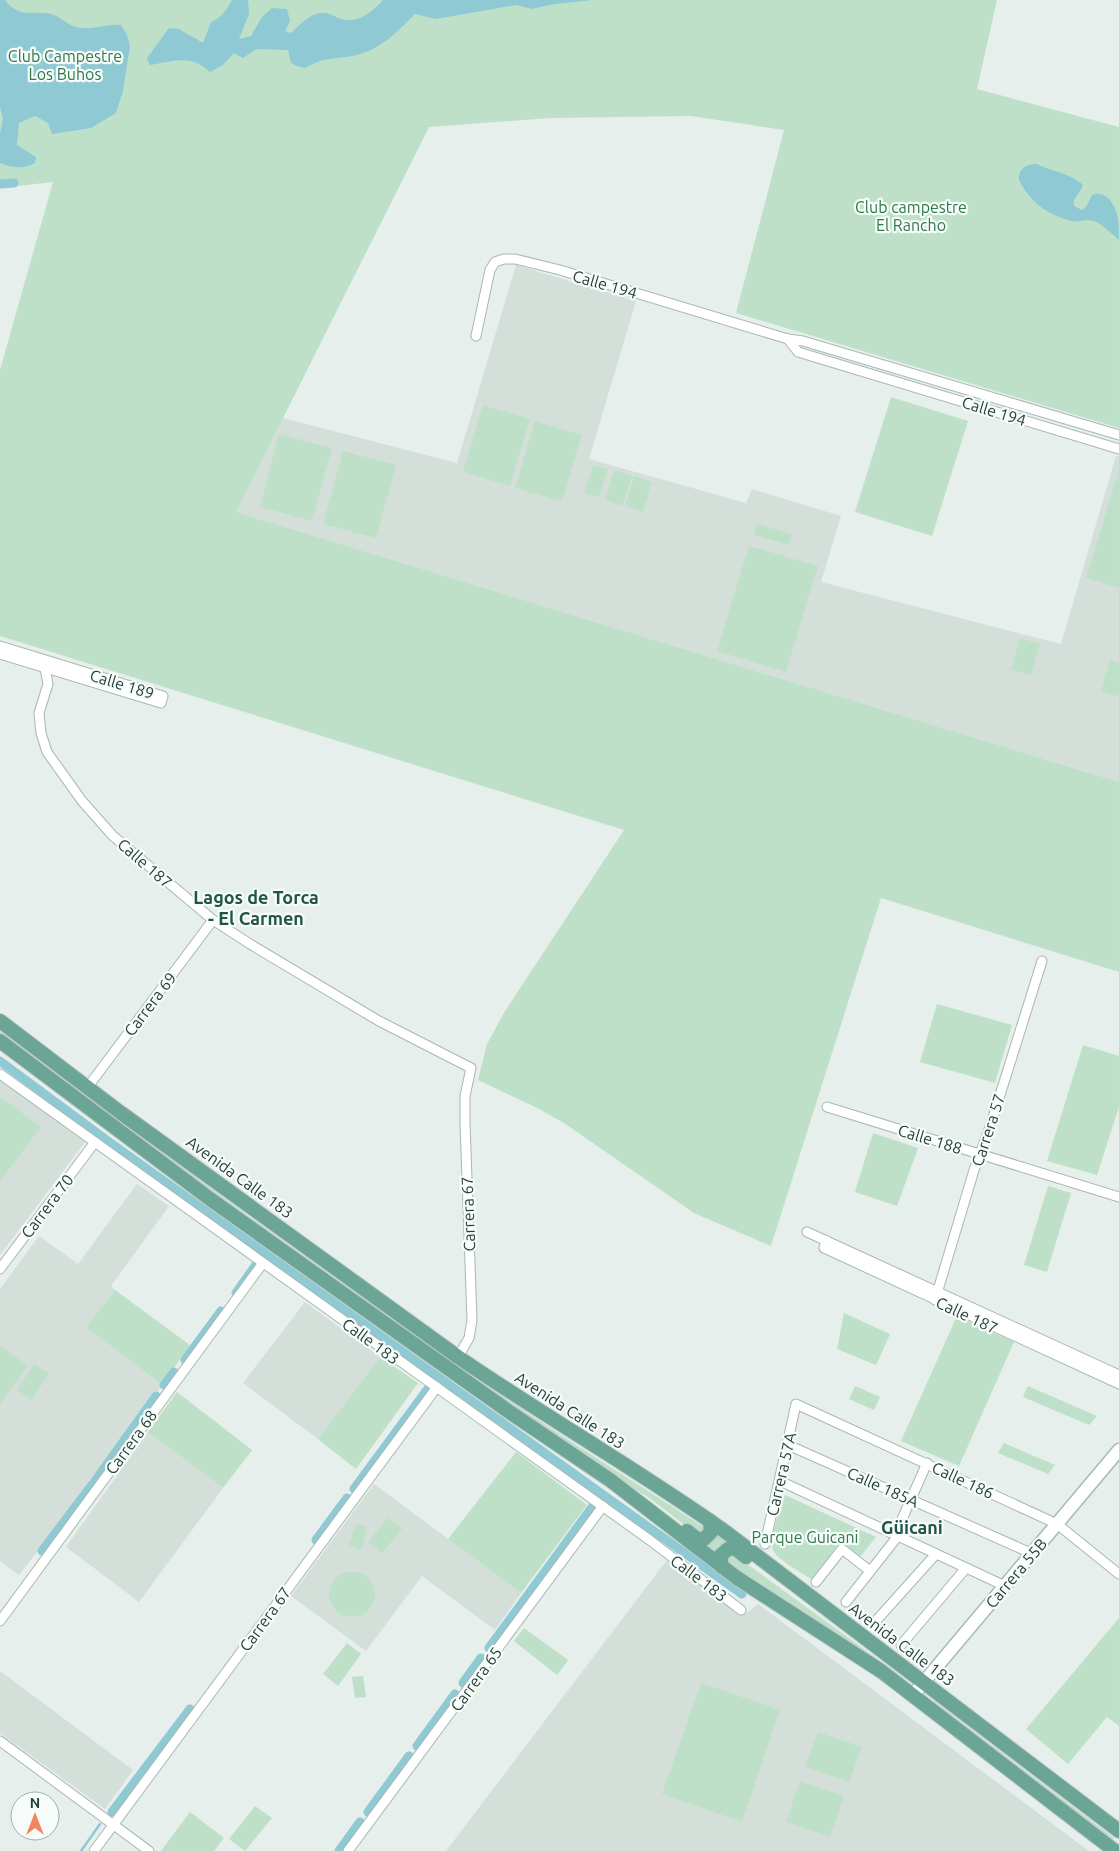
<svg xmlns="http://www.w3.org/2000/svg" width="1119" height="1851" viewBox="0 0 1119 1851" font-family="Ubuntu,sans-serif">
<rect width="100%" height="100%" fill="#e6efeb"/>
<g fill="#d4dfda">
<polygon points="516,265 636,301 589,459 746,503 752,489 841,516 821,582 1061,644 1116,456 1119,457 1119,782 236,512 283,418 457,463"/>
<polygon points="0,1080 85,1142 0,1255"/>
<polygon points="137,1184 169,1206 111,1286 115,1290 86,1327 162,1385 93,1479 19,1575 0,1561 0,1289 39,1236 78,1264"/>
<polygon points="305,1302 380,1357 318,1439 243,1383"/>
<polygon points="148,1432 223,1488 139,1602 66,1547"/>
<polygon points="374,1484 521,1593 495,1630 422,1576 366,1651 291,1596"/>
<polygon points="667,1560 745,1614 758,1604 1089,1851 446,1851"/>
<polygon points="0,1671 133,1770 105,1809 0,1733"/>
</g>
<g fill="#bfe0c8">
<polygon points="0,0 997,0 977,89 1119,127 1119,428 736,313 784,130 691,116 551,118 429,127 236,512 1119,782 1119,972 881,898 771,1246 694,1213 564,1123 535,1107 478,1080 487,1044 505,1011 624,830 0,636 0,370 53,182 0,188"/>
<polygon points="891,397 968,421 932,536 855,512"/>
<polygon points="483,405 530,419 510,486 463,472"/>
<polygon points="535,421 582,435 562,501 515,488"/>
<polygon points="279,434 332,448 312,521 260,507"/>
<polygon points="343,451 396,465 376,538 323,524"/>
<polygon points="593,465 608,469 599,497 584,493"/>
<polygon points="614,470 632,476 623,506 605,500"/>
<polygon points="1119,470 1119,588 1086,578"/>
<polygon points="634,476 652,482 643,512 625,506"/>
<polygon points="757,524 792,534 789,545 754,535"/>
<polygon points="749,546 818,566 786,672 717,651"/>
<polygon points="1020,638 1040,644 1031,675 1011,670"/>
<polygon points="1110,660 1119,663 1119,690 1117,696 1101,691"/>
<polygon points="937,1004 1012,1025 995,1083 920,1062"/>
<path d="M0,1031C172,1160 345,1289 523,1410C583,1450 644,1488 705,1528V1532L696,1534L651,1499L602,1469C400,1326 198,1183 0,1035Z"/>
<polygon points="1083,1045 1119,1056 1119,1107 1097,1175 1047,1161"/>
<polygon points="2,1098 41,1127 0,1181 0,1100"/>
<polygon points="873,1133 918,1148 897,1206 855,1192"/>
<polygon points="1048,1186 1071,1193 1047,1272 1024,1265"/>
<polygon points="115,1290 190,1345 162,1385 86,1327"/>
<polygon points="844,1313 890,1334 876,1365 837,1349"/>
<polygon points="957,1316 1014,1342 959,1466 901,1441"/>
<polygon points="0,1346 28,1366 0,1404"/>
<polygon points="380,1357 418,1383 356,1469 318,1439"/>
<polygon points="34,1364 49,1373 32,1400 17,1390"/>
<polygon points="855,1386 880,1397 874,1410 849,1399"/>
<polygon points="1028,1386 1097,1416 1089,1425 1023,1397"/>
<polygon points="177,1392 252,1450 223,1488 148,1432"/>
<polygon points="1004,1443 1055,1465 1048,1474 998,1453"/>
<polygon points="516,1452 587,1505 521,1593 448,1539"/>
<path d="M785,1495L876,1537L860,1557L840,1541L813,1580C802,1573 781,1562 774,1552C767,1541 781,1508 785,1495Z"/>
<polygon points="388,1518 402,1529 382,1553 368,1542"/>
<polygon points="356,1524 367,1527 361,1550 349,1546"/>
<polygon points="714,1532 730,1542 718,1557 702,1544"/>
<polygon points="732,1553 905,1679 903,1682 743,1576 726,1562 727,1555"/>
<circle cx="352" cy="1594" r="23"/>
<polygon points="1119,1618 1119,1726 1107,1717 1068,1764 1026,1729"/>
<polygon points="524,1628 568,1660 557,1675 514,1641"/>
<polygon points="347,1643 361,1654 338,1686 323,1674"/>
<polygon points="363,1676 366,1697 355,1698 352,1677"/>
<polygon points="701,1683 780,1710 742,1822 662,1794"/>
<polygon points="934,1701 1114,1838 1112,1840 932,1703"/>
<polygon points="818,1732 862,1747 849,1782 805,1767"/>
<polygon points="800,1781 844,1796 830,1837 786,1822"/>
<polygon points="255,1806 272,1818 245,1851 229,1839"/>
<polygon points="190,1812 224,1838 214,1851 161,1851"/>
</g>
<g fill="#8ec9d4">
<path d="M0,0H5C19,19 32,10 51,14C61,16 68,27 82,28C96,29 108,24 121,25L127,35L130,46L123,91L116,113L91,128L52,134L48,123L35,116L19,123L17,145L36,157L35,163C24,169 11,168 0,163V134L3,118L0,107Z"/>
<path d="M232,0H248L249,14L239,39L251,36L262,17L272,8L287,9L290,21L285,31L291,33C298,27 306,17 316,14C332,10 334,19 346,20C361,22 374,10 383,0H593L554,4L532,9L516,5L436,19L415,14C400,29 386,44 366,52C352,58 335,57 320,61C305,66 308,72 291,63L288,50L256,49L243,58L234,53L223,65L210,72C191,54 174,61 150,65L147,58L169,28L179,29L203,43L211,22C221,18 227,10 232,0Z"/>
<path d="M1037,164C1052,172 1071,173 1083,185C1081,193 1072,197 1074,206L1082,210L1086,207L1092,195C1098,193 1101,193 1107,197C1119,209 1119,222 1119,240C1113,235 1102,224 1094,221C1086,218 1079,223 1072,221C1050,216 1033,204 1022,186C1020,182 1018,179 1019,175C1021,166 1030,164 1037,164Z"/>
</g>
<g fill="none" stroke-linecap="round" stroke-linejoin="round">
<g stroke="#8ec9d4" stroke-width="2.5">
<polyline points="347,1498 349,1496"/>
<polyline points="81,1851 100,1824"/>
</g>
<g stroke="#8ec9d4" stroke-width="9">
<polyline points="0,184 14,183"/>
<polyline points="0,1061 108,1141 742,1594"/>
<polyline points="236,1293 255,1266"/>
<polyline points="185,1360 221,1311"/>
<polyline points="164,1385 174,1372"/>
<polyline points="95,1481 156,1396"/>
<polyline points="354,1489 427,1390"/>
<polyline points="316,1540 347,1498"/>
<polyline points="42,1551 92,1485"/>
<polyline points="489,1648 593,1506"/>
<polyline points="463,1683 481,1658"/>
<polyline points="417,1746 455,1694"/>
<polyline points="112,1812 190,1709"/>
<polyline points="368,1812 409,1756"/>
<polyline points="339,1851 360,1822"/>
</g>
<defs>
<g id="street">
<polyline points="476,336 490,270 495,262 504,259 515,259 560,270 788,339 803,341 1119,435"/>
<polyline points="788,339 798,352 1119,449"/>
<polyline points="0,646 163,696 161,703 0,654"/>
<polyline points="45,668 48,684 39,713 41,733 47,752 82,801 113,836 213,920 250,944 379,1021 471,1068 465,1096 465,1122 472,1320 469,1338 458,1357"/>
<polyline points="0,1074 651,1541 741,1610"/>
<polyline points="87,1088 213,920"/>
<polyline points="827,1107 1119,1197"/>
<polyline points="807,1232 1119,1375"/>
<polyline points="826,1240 824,1248 1119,1384"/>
<polyline points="0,1269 95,1142"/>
<polyline points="935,1300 975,1167 990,1127 1042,961"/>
<polyline points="788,1445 1033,1554"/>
<polyline points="780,1481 1005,1586"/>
<polyline points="895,1535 927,1463"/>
<polyline points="765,1544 796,1404 1057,1524 1119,1574"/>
<polyline points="816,1582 842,1549 870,1571"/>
<polyline points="846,1602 898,1536"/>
<polyline points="0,1621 263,1263"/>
<polyline points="874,1623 936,1554"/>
<polyline points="901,1645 966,1568"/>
<polyline points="0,1741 149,1851"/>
<polyline points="94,1851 437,1387"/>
<polyline points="348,1851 603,1506"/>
</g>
<polyline id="secondary" points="913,1695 1119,1450"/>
<g id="primary">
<path d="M0,1021L121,1113L458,1357C547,1418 640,1471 727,1533L1119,1831"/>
<polyline points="0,1041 210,1199 508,1411 610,1480 737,1578 881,1671 1115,1851"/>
<polyline points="687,1531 697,1539 704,1539 711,1532 710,1521"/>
<polyline points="722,1567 720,1556 728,1549 735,1548 746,1557"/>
</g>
</defs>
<use href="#street" stroke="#a8b8b2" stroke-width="11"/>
<use href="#secondary" stroke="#a4bbb3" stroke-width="15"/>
<use href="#primary" stroke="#c2cac8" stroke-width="16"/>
<use href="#street" stroke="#fff" stroke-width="9"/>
<use href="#secondary" stroke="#fff" stroke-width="12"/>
<use href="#primary" stroke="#6aa596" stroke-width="14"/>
</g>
<g text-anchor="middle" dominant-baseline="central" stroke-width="4.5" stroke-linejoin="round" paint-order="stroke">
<g font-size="16" fill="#2d7a4b" stroke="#f7fbf9">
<text x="65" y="56">Club Campestre<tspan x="65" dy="18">Los Buhos</tspan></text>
<text x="911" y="207">Club campestre<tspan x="911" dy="18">El Rancho</tspan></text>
<text x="805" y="1537">Parque Guicani</text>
</g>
<g font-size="16" fill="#24423a" stroke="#f7fbf9">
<text transform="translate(605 284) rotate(16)">Calle 194</text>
<text transform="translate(994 411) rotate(17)">Calle 194</text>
<text transform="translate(122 684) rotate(17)">Calle 189</text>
<text transform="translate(145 863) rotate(41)">Calle 187</text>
<text transform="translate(150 1004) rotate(-53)">Carrera 69</text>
<text transform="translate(988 1130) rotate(-72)">Carrera 57</text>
<text transform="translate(930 1139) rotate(17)">Calle 188</text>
<text transform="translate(240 1177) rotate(36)">Avenida Calle 183</text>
<text transform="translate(47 1206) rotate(-53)">Carrera 70</text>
<text transform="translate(468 1214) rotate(-92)">Carrera 67</text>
<text transform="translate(967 1315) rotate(25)">Calle 187</text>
<text transform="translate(371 1341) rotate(36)">Calle 183</text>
<text transform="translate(570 1410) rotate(33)">Avenida Calle 183</text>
<text transform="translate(131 1442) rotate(-54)">Carrera 68</text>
<text transform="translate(781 1474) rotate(-77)">Carrera 57A</text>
<text transform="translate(963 1480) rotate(25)">Calle 186</text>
<text transform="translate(883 1487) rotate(24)">Calle 185A</text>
<text transform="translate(1016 1573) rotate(-50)">Carrera 55B</text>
<text transform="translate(699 1578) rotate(37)">Calle 183</text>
<text transform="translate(265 1619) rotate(-54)">Carrera 67</text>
<text transform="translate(902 1644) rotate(37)">Avenida Calle 183</text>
<text transform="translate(476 1679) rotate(-54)">Carrera 65</text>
</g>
<g font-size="18" font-weight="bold" fill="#1f5548" stroke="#f7fbf9">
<text x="256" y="897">Lagos de Torca<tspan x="256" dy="21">- El Carmen</tspan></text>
<text x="912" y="1527">Güicani</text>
</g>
</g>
<g transform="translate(35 1816)"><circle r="24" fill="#f7fbf9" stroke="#a3b1ad"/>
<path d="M0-4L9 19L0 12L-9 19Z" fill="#f4845f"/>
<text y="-8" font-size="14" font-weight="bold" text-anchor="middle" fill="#24423a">N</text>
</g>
</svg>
